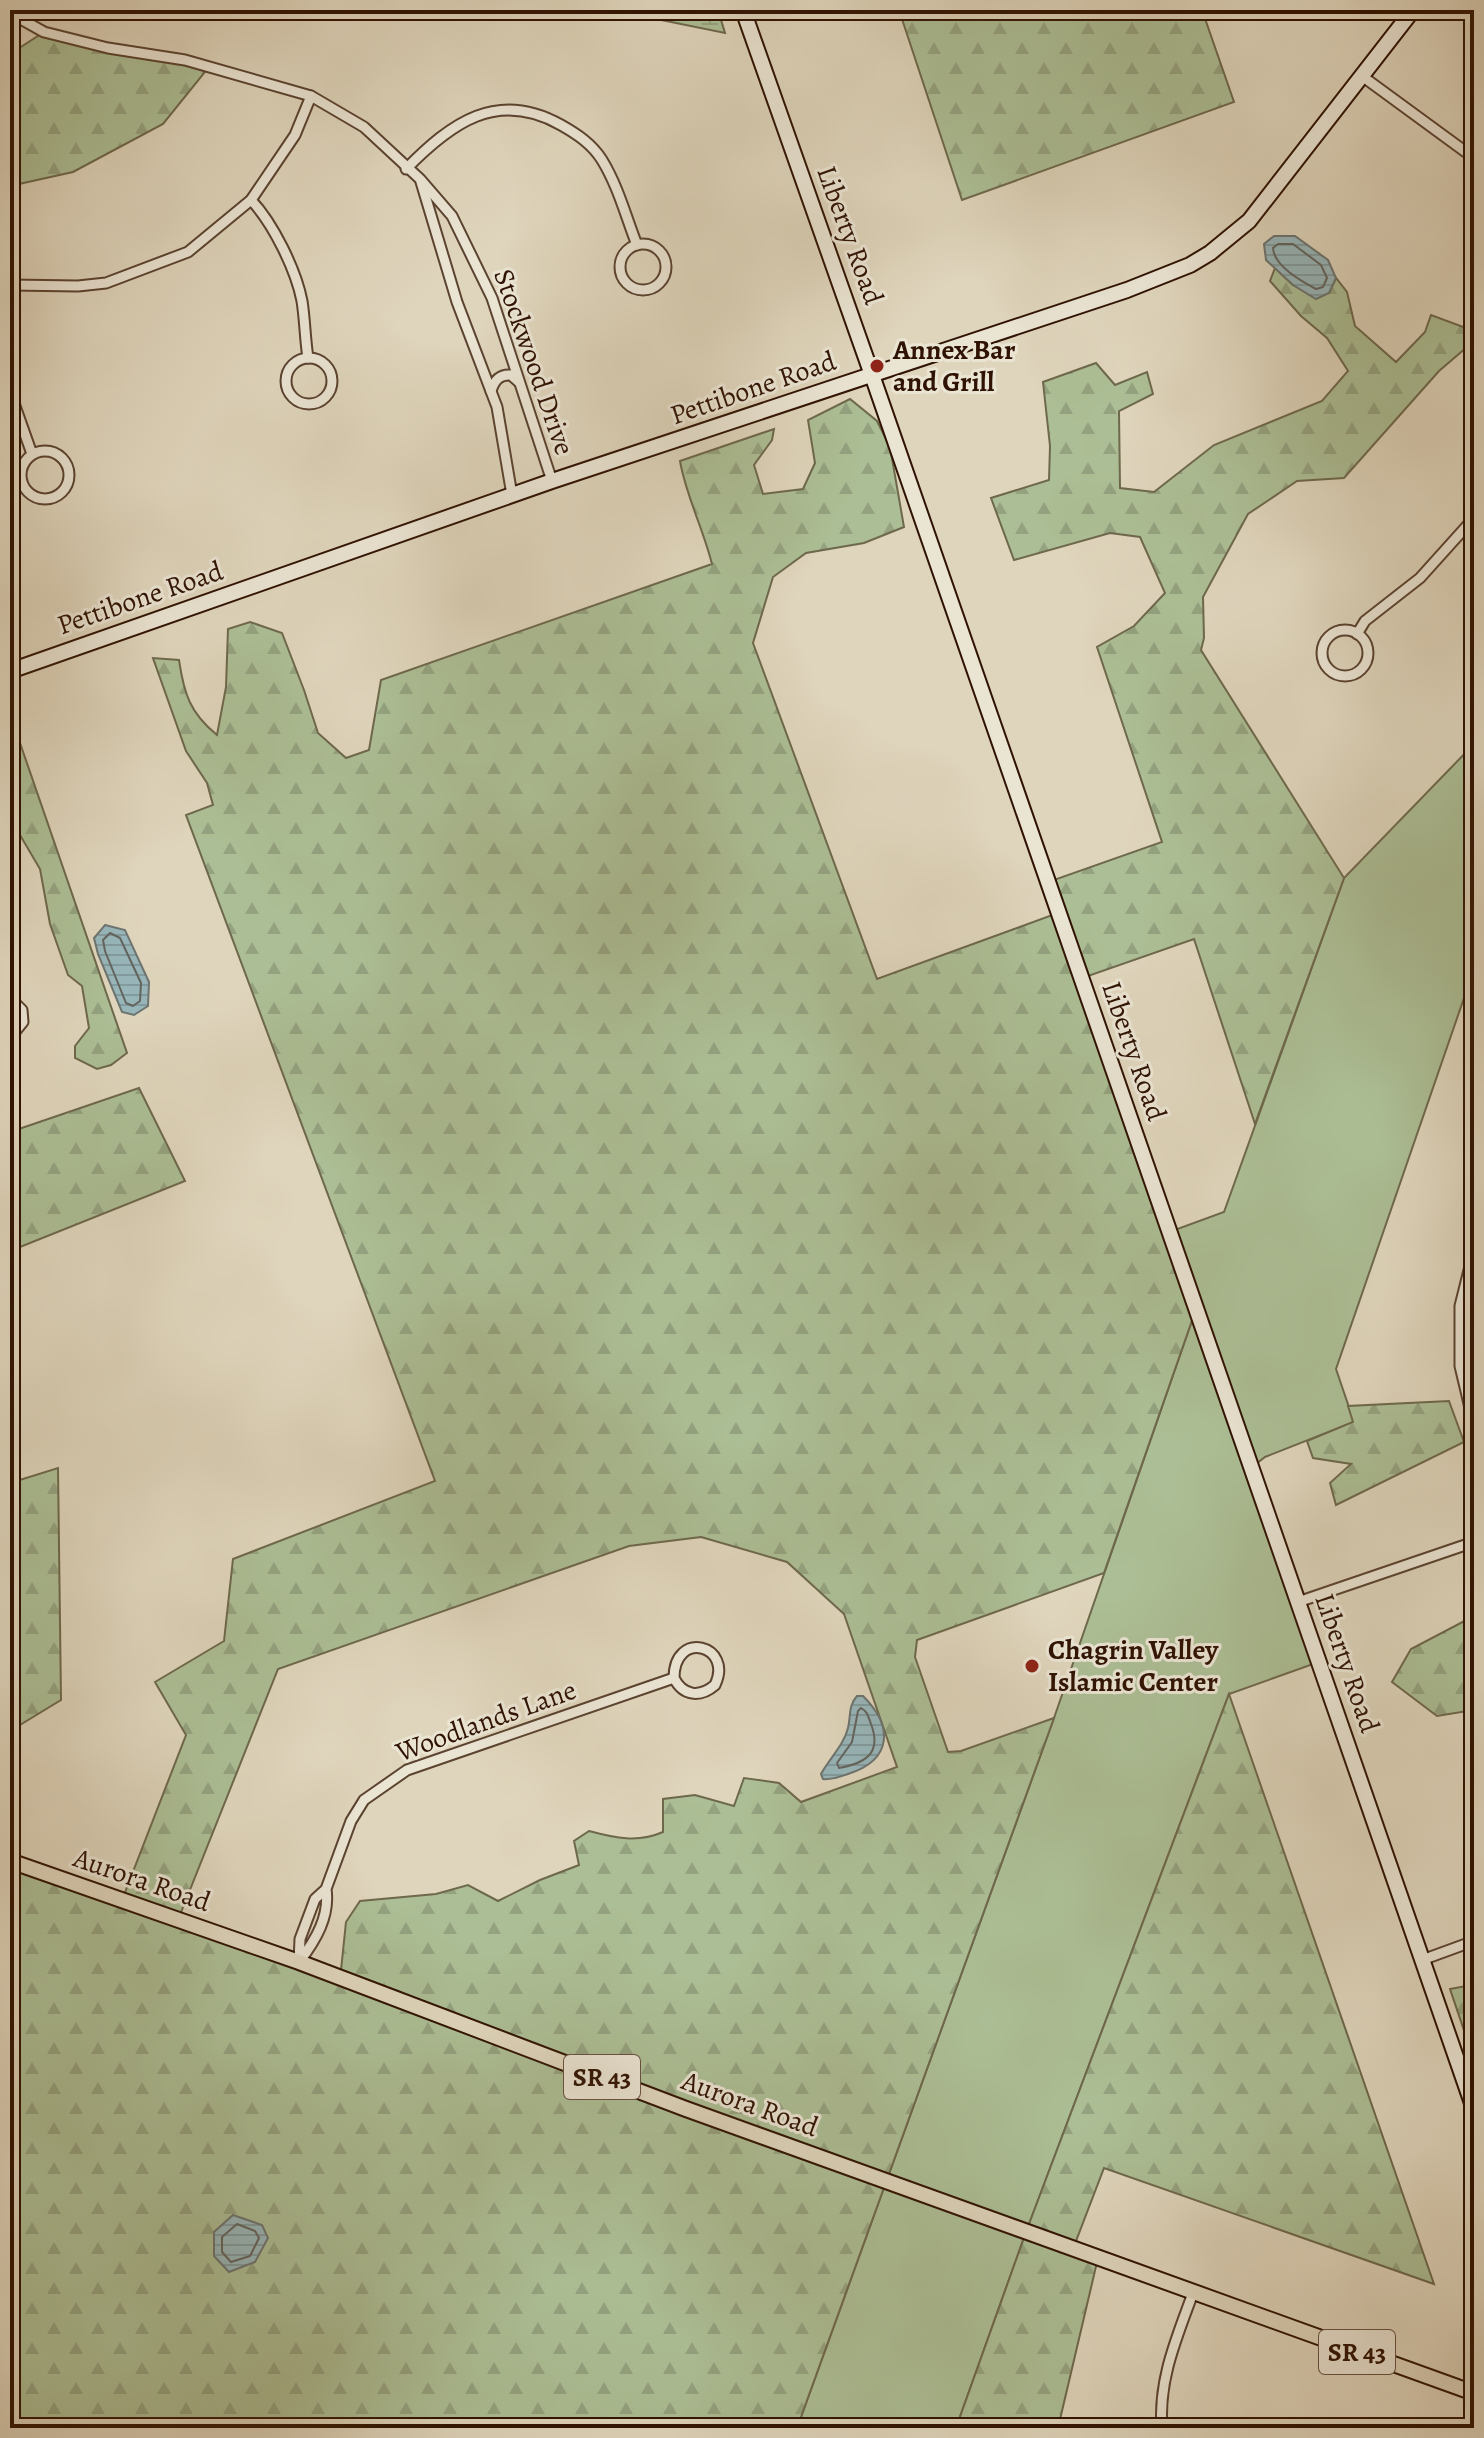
<svg xmlns="http://www.w3.org/2000/svg" width="1484" height="2438" viewBox="0 0 1484 2438" font-family="Alegreya,serif">
<defs>
<pattern id="forest-firs" width="22" height="20" patternUnits="userSpaceOnUse" patternTransform="scale(2)"><rect width="22" height="20" fill="#acbe95"/><path d="M5 1l3.5 6h-7zM16 11l3.5 6h-7z" fill="#94a27f"/></pattern>
<pattern id="wetland-marsh" width="20" height="14" patternUnits="userSpaceOnUse" patternTransform="scale(2)"><rect width="20" height="14" fill="#acbe95"/><path d="M1 5h8M5 5V1M11 12h8M15 12V8" fill="none" stroke="#94a27f"/></pattern>
<pattern id="water-rules" width="6" height="5" patternUnits="userSpaceOnUse" patternTransform="scale(2)"><rect width="6" height="5" fill="#97b6ba"/><path d="M0 2.5h6" fill="none" stroke="#829b9e"/></pattern>
</defs>
<rect width="100%" height="100%" fill="#dfd5bc"/>
<filter id="stains"><feTurbulence type="fractalNoise" baseFrequency=".0025" numOctaves="4"/><feColorMatrix values="0 0 0 0 .2 0 0 0 0 .09 0 0 0 0 .02 0 0 0 .5 -.17"/></filter>
<radialGradient id="worn" r=".72"><stop offset=".6" stop-color="#630" stop-opacity="0"/><stop offset="1" stop-color="#630" stop-opacity=".3"/></radialGradient>
<polygon fill="#acbe95" stroke="#6e684c" stroke-width="2" points="1474,744 1474,969 1336,1369 1354,1422 1265,1457 1251,1468 1319,1662 1229,1694 1026,2232 956,2428 797,2428 1054,1718 1196,1309 1169,1232 1224,1212 1344,878"/>
<g fill="url(#forest-firs)" stroke="#6e684c" stroke-width="2" fill-rule="evenodd">
<polygon points="899,10 1202,10 1234,102 962,200"/>
<polygon points="44,32 209,67 163,124 73,172 10,186 10,54"/>
<path d="M1275,268L1293,285L1329,293L1336,278L1347,292L1355,326L1396,362L1425,332L1431,315L1474,331V341L1439,371L1344,478L1297,481L1248,514L1203,597L1204,638L1201,650L1344,878L1255,1124L1194,939L1082,978L1196,1309L1104,1573L917,1640L915,1657L948,1752L961,1751L1054,1718L797,2428H10V1861L122,1900L186,1735L155,1682L224,1641L233,1559L435,1481L186,815L213,805L207,783L186,751L153,658L179,660C184,694 190,713 217,735L226,687L228,629L250,622L282,633L304,690L318,733L346,758L369,750L381,680L712,564C703,528 686,496 680,461L774,429L772,440L754,465L763,494L803,489L815,463L808,420L850,399L877,421L890,447L904,527L864,543L806,553L773,577L753,643L877,979L1058,913L1048,882L1162,842L1097,647L1134,626L1165,593L1140,537L1110,533L1014,560L991,498L1049,480L1050,446L1043,382L1096,363L1115,385L1147,372L1153,394L1119,411L1120,488L1154,492L1214,445L1322,401L1348,371L1327,338L1301,316L1270,281ZM701,1537L787,1562L844,1614L897,1767L801,1802L779,1783L744,1778L734,1806L695,1795L663,1799V1832C638,1843 615,1838 589,1831L574,1841L579,1865L540,1880L498,1901L468,1885L436,1894L360,1901L346,1922L341,1970L401,1992L399,1999L178,1920L278,1669L629,1546Z"/>
<polygon points="10,714 127,1053 111,1065 97,1069 75,1058 75,1046 89,1028 82,986 68,975 50,924 40,869 10,818"/>
<polygon points="139,1088 185,1181 10,1251 10,1132"/>
<polygon points="1449,1401 1464,1442 1336,1505 1330,1483 1351,1464 1313,1458 1307,1441 1353,1422 1348,1406"/>
<polygon points="58,1468 61,1700 10,1731 10,1483"/>
<polygon points="1474,1616 1474,1710 1437,1716 1392,1682 1411,1649"/>
<polygon points="1229,1694 1434,2284 1104,2168 1073,2249 1098,2258 1058,2428 956,2428 1026,2232"/>
<polygon points="1466,1986 1474,1995 1474,2060 1450,1989"/>
</g>
<polygon fill="url(#wetland-marsh)" stroke="#6e684c" stroke-width="2" points="612,10 718,10 725,33"/>
<g fill="url(#water-rules)" stroke="#6d7470" stroke-width="2">
<polygon points="1274,236 1295,236 1328,260 1336,278 1329,293 1316,299 1293,285 1266,260 1264,244"/>
<polygon points="105,925 125,930 149,982 148,1006 134,1015 122,1012 98,954 94,938"/>
<path d="M857,1696H863C894,1727 892,1760 848,1774C839,1777 832,1780 823,1779L821,1774C829,1759 844,1745 848,1728C851,1716 848,1706 857,1696Z"/>
<polygon points="233,2215 262,2225 268,2238 255,2262 229,2272 214,2256 214,2232"/>
</g>
<g fill="none" stroke-linecap="round" stroke-linejoin="round">
<g stroke="#63645e" stroke-width="2">
<path d="M1278,244H1293L1321,265L1327,278L1323,287L1316,289C1301,281 1274,266 1273,248Z"/>
<polygon points="110,933 120,938 141,983 140,1001 133,1006 126,1003 105,951 103,940"/>
<path d="M861,1708C868,1712 868,1716 871,1724C882,1753 866,1763 839,1768L837,1763L852,1742L858,1711Z"/>
<polygon points="237,2224 255,2231 259,2238 250,2256 231,2262 222,2252 222,2237"/>
</g>
<defs>
<g id="street">
<polyline points="10,13 44,32 108,48 185,60 311,96 364,127 420,179 452,216 492,298 552,481"/>
<polyline points="1362,76 1474,158"/>
<path d="M406,169C451,123 497,89 561,125C577,134 592,144 602,160C618,186 626,217 637,245"/>
<polyline points="421,182 457,302 497,407 512,495"/>
<path d="M251,200C273,223 296,270 302,301C305,320 305,339 308,358"/>
<circle cx="643" cy="267" r="23"/>
<polyline points="10,285 78,286 106,283 188,252 251,200 295,135 311,96"/>
<circle cx="309" cy="381" r="23"/>
<path d="M491,391C494,381 499,374 511,375L519,382"/>
<polyline points="10,392 32,454"/>
<circle cx="45" cy="475" r="24"/>
<circle cx="1345" cy="653" r="23"/>
<polyline points="1357,634 1365,621 1420,578 1474,518"/>
<polyline points="10,998 22,1010 23,1022 10,1038"/>
<polyline points="1474,1250 1460,1306 1460,1366 1474,1425"/>
<polyline points="1298,1602 1474,1542"/>
<path d="M326,1889C330,1916 316,1940 299,1962L300,1939L315,1899L326,1889L351,1821L364,1800L407,1770L674,1678C674,1629 734,1645 715,1685C700,1698 683,1696 674,1678"/>
<polyline points="1422,1960 1474,1941"/>
<path d="M1162,2428C1158,2380 1177,2337 1193,2293"/>
</g>
<g id="secondary">
<polyline points="743,10 872,375 1474,2109"/>
<polyline points="10,671 552,481 1127,290 1190,265 1210,253 1249,221 1413,10"/>
</g>
<polyline id="primary" points="10,1861 299,1962 686,2109 1474,2393"/>
</defs>
<use href="#street" stroke="#5b4330" stroke-width="13"/>
<use href="#secondary" stroke="#2f1202" stroke-width="18"/>
<use href="#primary" stroke="#2f1202" stroke-width="18"/>
<use href="#street" stroke="#eae4d3" stroke-width="9"/>
<use href="#secondary" stroke="#eae4d3" stroke-width="14"/>
<use href="#primary" stroke="#dfd5bc" stroke-width="14"/>
</g>
<g fill="#8f2418" stroke="#eae4d3" stroke-width="3">
<circle cx="877" cy="366" r="8"/>
<circle cx="1032" cy="1666" r="8"/>
</g>
<g text-anchor="middle" dominant-baseline="central" stroke-width="6" stroke-linejoin="round" paint-order="stroke">
<g fill="#eae4d3" stroke="#675141" stroke-width="2">
<rect x="564" y="2055" width="76" height="44" rx="6"/>
<rect x="1319" y="2330" width="76" height="44" rx="6"/>
</g>
<g font-size="26" font-weight="bold" fill="#2f1202">
<text x="602" y="2077">SR 43</text>
<text x="1357" y="2352">SR 43</text>
</g>
<g font-size="28" fill="#2f1202" stroke="#eae4d3">
<text transform="translate(850 235) rotate(70)">Liberty Road</text>
<text transform="translate(534 362) rotate(71)">Stockwood Drive</text>
<text transform="translate(753 388) rotate(-19)">Pettibone Road</text>
<text transform="translate(140 598) rotate(-19)">Pettibone Road</text>
<text transform="translate(1134 1051) rotate(71)">Liberty Road</text>
<text transform="translate(1347 1663) rotate(71)">Liberty Road</text>
<text transform="translate(486 1721) rotate(-20)">Woodlands Lane</text>
<text transform="translate(142 1880) rotate(19)">Aurora Road</text>
<text transform="translate(750 2104) rotate(20)">Aurora Road</text>
</g>
<g font-size="28" font-weight="bold" fill="#2f1202" stroke="#eae4d3" text-anchor="start">
<text x="893" y="350">Annex Bar<tspan x="893" dy="32">and Grill</tspan></text>
<text x="1048" y="1650">Chagrin Valley<tspan x="1048" dy="32">Islamic Center</tspan></text>
</g>
</g>
<rect width="1484" height="2438" fill="none" stroke="#dfd5bc" stroke-width="40"/>
<rect x="12" y="12" width="1460" height="2414" fill="none" stroke="#2f1202" stroke-width="4"/>
<rect x="20" y="20" width="1444" height="2398" fill="none" stroke="#2f1202" stroke-width="2"/>
<rect width="100%" height="100%" filter="url(#stains)"/>
<rect width="100%" height="100%" fill="url(#worn)"/>
</svg>
